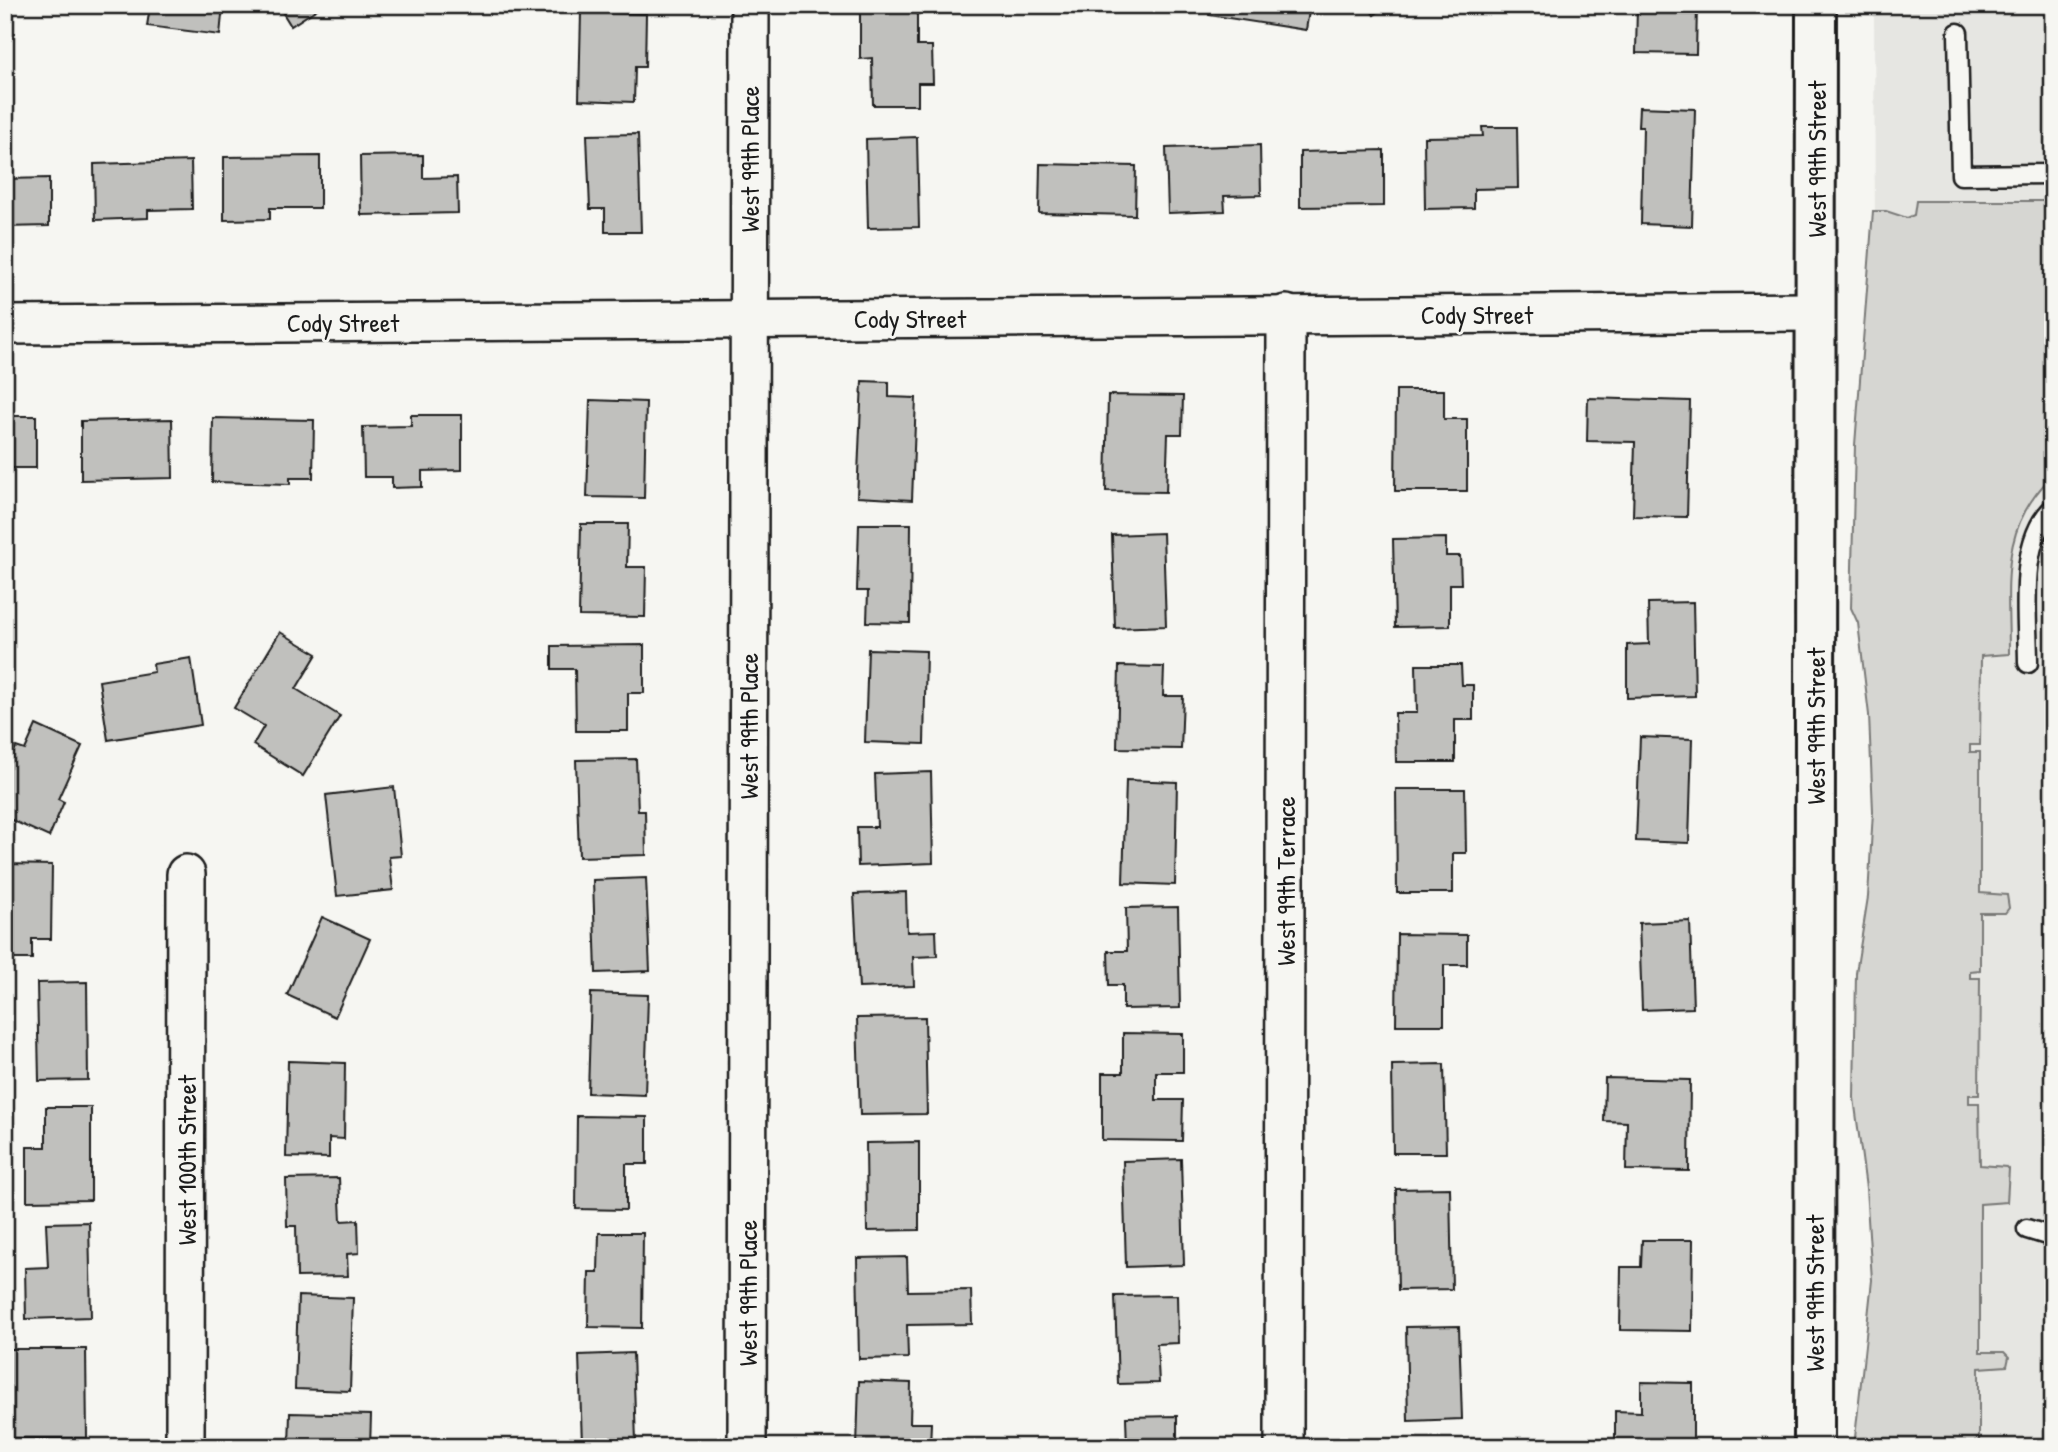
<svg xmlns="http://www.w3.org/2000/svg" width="2058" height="1452" viewBox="0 0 2058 1452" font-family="'Patrick Hand',sans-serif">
<rect width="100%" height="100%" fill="#f6f6f2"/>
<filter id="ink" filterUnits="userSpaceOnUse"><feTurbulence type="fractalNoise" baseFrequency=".0143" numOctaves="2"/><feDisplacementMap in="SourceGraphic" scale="14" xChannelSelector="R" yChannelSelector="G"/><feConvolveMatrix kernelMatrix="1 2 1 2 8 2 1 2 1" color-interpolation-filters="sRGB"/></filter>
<g filter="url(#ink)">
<polygon fill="#e6e6e2" points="1874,5 2053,5 2053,1447 1880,1447"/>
<path fill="#d6d6d2" stroke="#797977" stroke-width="2" d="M1916,201H2053V475C1998,528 2009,583 2009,654L1981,656L1980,745H1970V752H1980V893L2007,895L2009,908L2005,913H1980V970L1970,971V978H1980L1979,1095H1969V1103H1979L1980,1165L2007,1167L2009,1169L2007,1202L1980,1204V1352H2004L2009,1357L2007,1366L1979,1368V1447H1854L1872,1280L1866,1188L1854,1098L1856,973L1868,897L1873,811L1869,715L1858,623L1851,608L1855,445L1873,211H1886L1907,218L1914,215Z"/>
<g fill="#c0c0bd" stroke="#1c1c1c" stroke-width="2">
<polygon points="129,5 223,5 220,35 147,26 149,13 128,10"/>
<polygon points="278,5 323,5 291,26"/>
<polygon points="1210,5 1310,5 1306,30 1209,15"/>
<polygon points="1367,5 1388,5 1374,15"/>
<polygon points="1637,5 1697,5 1696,54 1636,53"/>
<polygon points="917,8 917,46 932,46 933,83 918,83 918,105 873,105 872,58 860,59 860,9"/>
<polygon points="581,12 646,14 645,67 635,67 634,102 579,100"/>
<polygon points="1639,107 1695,109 1692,226 1641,224 1643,127 1638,127"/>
<polygon points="1482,127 1517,127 1518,188 1474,189 1474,208 1425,209 1424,137 1483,136"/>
<polygon points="638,134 641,232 605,232 605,209 590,209 587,135"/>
<polygon points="917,137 919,227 868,228 866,139"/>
<polygon points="1260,145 1261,195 1224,196 1225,211 1168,213 1166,148"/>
<polygon points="1384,150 1384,206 1300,207 1300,152"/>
<polygon points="423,155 423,178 457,177 458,213 361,215 360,156"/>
<polygon points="320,156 320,208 270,208 270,219 224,220 224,157"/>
<polygon points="5,159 6,179 49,178 49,226 5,227"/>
<polygon points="191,161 192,209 148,210 148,218 95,220 94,164"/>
<polygon points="1040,164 1136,166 1135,215 1039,213"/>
<polygon points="862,381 889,382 889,397 916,398 912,500 857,497"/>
<polygon points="1396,390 1444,390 1444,419 1467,419 1467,491 1395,491"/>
<polygon points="1108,395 1183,396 1182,434 1168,434 1166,492 1106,491"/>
<polygon points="1588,398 1690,401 1687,517 1633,516 1635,442 1587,441"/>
<polygon points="590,400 646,402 644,498 587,497"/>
<polygon points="411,415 462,415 462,470 422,471 422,487 392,488 392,477 364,477 363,427 411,426"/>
<rect x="5" y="416" width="31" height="52"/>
<polygon points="213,418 314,420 313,478 290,478 290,484 212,482"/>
<polygon points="172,419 173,478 81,480 81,421"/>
<polygon points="581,524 628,524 627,567 646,567 645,617 579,616"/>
<polygon points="859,524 911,524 910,623 867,622 868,591 857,591"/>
<polygon points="1163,533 1166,626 1115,628 1112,535"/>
<polygon points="1446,538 1446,556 1460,556 1461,584 1450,584 1450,626 1395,627 1393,539"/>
<polygon points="1693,602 1695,696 1627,698 1627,645 1649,644 1648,603"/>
<polygon points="280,632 317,654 296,689 340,716 303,776 253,745 264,726 234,708"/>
<polygon points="644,645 644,693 628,693 628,731 576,731 575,669 552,669 552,646"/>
<polygon points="868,649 926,651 924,744 865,742"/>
<polygon points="191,658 201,725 108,740 99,681 154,672 153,664"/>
<polygon points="1416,665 1461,665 1462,685 1473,685 1473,720 1455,720 1455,762 1396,762 1395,713 1417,713"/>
<polygon points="1119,666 1164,667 1163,696 1183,696 1181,749 1117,748"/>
<polygon points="36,725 82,746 58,799 64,802 49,837 5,817 5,772 16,747 25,750"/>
<polygon points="1640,737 1692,739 1689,843 1636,841"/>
<polygon points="636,759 638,811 645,811 646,855 579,857 576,760"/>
<polygon points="931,772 933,863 858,866 857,827 877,827 875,774"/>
<polygon points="1126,780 1177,782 1175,885 1123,883"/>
<polygon points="394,787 401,856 389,857 393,890 337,896 326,795"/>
<polygon points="1396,789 1465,789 1466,853 1453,853 1453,893 1397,893"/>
<polygon points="5,864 52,865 51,939 32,939 32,959 5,959"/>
<polygon points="646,878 650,971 596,973 593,880"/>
<polygon points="906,892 907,932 936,931 937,956 913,957 914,986 859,988 854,894"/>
<polygon points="1178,907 1180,1008 1123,1009 1123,985 1109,985 1108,951 1127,951 1126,908"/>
<polygon points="322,917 370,939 335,1017 287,995"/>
<polygon points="1690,921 1693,1008 1642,1010 1639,923"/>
<polygon points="1397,934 1467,935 1467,965 1444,965 1444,1025 1396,1025"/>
<polygon points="87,982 88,1080 39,1081 37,983"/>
<polygon points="591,993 648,995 645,1095 588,1093"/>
<polygon points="925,1017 927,1114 860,1115 857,1018"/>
<polygon points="1123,1033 1183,1034 1183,1072 1156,1072 1156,1100 1183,1100 1182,1141 1102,1140 1102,1073 1123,1073"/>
<polygon points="288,1061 345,1063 344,1139 329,1138 329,1158 286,1157"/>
<polygon points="1444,1064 1446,1153 1393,1153 1392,1065"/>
<polygon points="1605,1078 1690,1080 1689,1171 1626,1170 1627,1122 1604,1121"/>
<polygon points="46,1107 91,1107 91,1200 27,1201 27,1147 46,1147"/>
<polygon points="577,1116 647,1117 647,1164 626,1164 626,1210 576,1209"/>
<polygon points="919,1142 919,1230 867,1231 866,1143"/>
<polygon points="1181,1159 1184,1265 1126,1267 1123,1161"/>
<polygon points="339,1178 341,1221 358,1220 359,1253 347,1254 348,1276 297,1277 296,1226 287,1226 286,1179"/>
<polygon points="1450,1188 1452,1289 1398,1290 1396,1189"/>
<polygon points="89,1222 91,1317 26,1319 25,1268 48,1267 46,1223"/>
<polygon points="599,1233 643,1233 642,1328 588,1327 589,1272 598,1272"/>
<polygon points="1642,1240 1693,1240 1692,1331 1620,1330 1621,1267 1641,1267"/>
<polygon points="907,1257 908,1291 971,1290 972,1324 907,1325 908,1358 859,1359 857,1258"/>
<polygon points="1177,1295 1178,1343 1157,1344 1159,1383 1118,1384 1115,1296"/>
<polygon points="298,1296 353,1298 350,1391 295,1389"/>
<polygon points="1459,1326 1462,1419 1408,1421 1406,1327"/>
<polygon points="9,1349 86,1349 87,1438 10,1438"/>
<polygon points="633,1353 636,1442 582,1444 579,1355"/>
<polygon points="859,1381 911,1383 910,1423 931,1423 930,1447 857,1447"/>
<polygon points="1641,1382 1693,1383 1693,1447 1615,1447 1615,1411 1641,1412"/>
<polygon points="290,1413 371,1415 370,1447 289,1447"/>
<polygon points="1177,1416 1177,1447 1127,1447 1126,1417"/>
</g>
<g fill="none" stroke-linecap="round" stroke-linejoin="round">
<defs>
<g id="service">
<polyline points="1958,33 1961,175 2053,174"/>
<path d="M2028,663C2028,616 2017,542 2053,508"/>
<polyline points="2027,1229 2053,1237"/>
</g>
<g id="minor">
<polyline points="5,325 1815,312"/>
<polyline points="185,1447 186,874"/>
<polyline points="747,1447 750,5"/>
<polyline points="1284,1447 1286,314"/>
</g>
<polyline id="tertiary" points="1814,1447 1816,5"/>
</defs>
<use href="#service" stroke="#1c1c1c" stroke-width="23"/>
<use href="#minor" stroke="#1c1c1c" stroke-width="42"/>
<use href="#tertiary" stroke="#1c1c1c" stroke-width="44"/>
<use href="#service" stroke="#f6f6f2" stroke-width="18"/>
<use href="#minor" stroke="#f6f6f2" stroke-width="37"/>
<use href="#tertiary" stroke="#f6f6f2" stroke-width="38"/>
</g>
</g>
<g text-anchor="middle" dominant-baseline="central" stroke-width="6" stroke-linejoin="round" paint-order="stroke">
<g font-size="26" fill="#1c1c1c" stroke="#f6f6f2">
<text transform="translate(749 159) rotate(-90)">West 99th Place</text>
<text transform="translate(1816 159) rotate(-90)">West 99th Street</text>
<text x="1477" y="314">Cody Street</text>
<text x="910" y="318">Cody Street</text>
<text x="343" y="322">Cody Street</text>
<text transform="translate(748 726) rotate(-90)">West 99th Place</text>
<text transform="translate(1815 726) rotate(-90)">West 99th Street</text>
<text transform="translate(1285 881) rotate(-90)">West 99th Terrace</text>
<text transform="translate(186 1160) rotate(-90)">West 100th Street</text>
<text transform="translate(747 1293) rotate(-90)">West 99th Place</text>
<text transform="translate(1814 1293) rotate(-90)">West 99th Street</text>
</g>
</g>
<rect width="2058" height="1452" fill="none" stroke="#f6f6f2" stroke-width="28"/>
<rect x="14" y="14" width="2030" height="1424" fill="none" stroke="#1c1c1c" stroke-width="2.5" filter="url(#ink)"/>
</svg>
